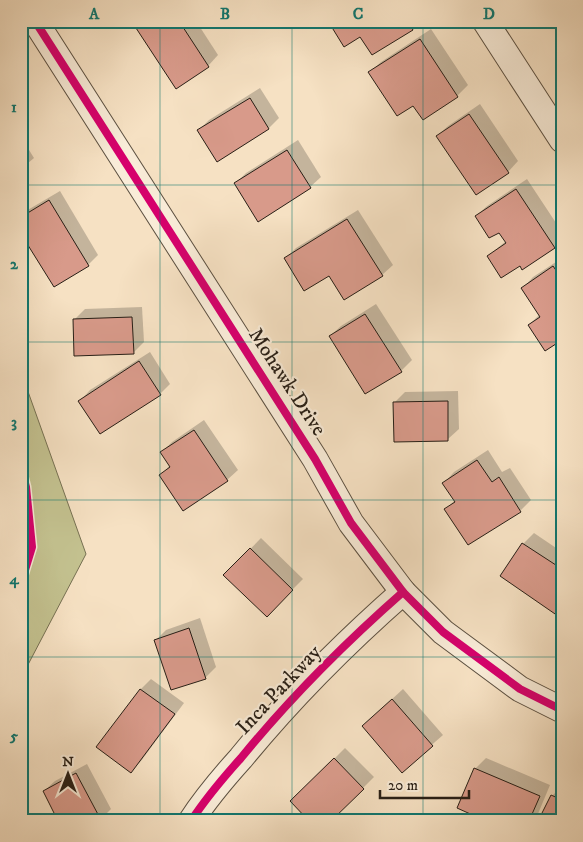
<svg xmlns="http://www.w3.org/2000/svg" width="583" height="842" viewBox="0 0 583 842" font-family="'IM FELL DW Pica',serif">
<rect width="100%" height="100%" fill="#f6e1c3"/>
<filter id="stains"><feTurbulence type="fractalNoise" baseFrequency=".004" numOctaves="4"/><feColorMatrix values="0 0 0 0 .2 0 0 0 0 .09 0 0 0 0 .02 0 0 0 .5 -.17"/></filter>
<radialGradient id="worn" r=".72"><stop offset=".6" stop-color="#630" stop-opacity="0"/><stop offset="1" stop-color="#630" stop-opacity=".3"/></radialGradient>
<polygon fill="#c3c18f" stroke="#767052" points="21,372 86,554 21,678"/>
<g fill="#0003">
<polygon points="145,21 196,21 218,55 208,66 138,28"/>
<polygon points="330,21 420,21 413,29 372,53 361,36"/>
<polygon points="431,29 468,85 457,96 423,118 414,104 370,72 381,62"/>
<polygon points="260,88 279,118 269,128 199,130 209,120"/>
<polygon points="480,104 518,161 508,172 437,136 448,126"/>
<polygon points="21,137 34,158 21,169"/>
<polygon points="298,140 321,177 310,187 235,184 246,173"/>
<polygon points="527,179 562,232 562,240 554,247 520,264 488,256 506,241 500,231 476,216 487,206"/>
<polygon points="60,191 98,255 88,265 21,231 21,215 26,211"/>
<polygon points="358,210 393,265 382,275 329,274 286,258 296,248"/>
<polygon points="562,258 562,339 529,325 540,314 523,288 533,277"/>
<polygon points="376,304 412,360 401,371 330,336 341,326"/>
<polygon points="142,307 144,342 133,353 74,320 85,309"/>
<polygon points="150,352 170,384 160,394 80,401 90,390"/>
<polygon points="458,391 459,429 448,439 394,403 405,392"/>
<polygon points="204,420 238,470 227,480 161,475 170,465 162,452 172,442"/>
<polygon points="488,450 502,472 510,468 531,500 520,511 468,544 446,509 455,500 444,483 454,472"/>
<polygon points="534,533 562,552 562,610 557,614 501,576 523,544"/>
<polygon points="261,538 303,579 267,615 225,575"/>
<polygon points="200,618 216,667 205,678 156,640 166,630"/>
<polygon points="151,679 184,703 141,761 131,771 98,747 141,689"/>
<polygon points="403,689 443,735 402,771 363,726"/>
<polygon points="345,748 374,777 330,821 292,801"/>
<polygon points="486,758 550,785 535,821 489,821 475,769"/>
<polygon points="87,764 111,809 101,819 44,791 55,781"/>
<polygon points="562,786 562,821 552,796"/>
</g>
<g fill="#d89a8a" stroke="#281f16">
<polygon points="147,21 179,21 209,67 176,89 136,28"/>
<polygon points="328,21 408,21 413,30 372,55 360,37 344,47"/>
<polygon points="420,39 458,97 423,120 413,106 397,116 368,72"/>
<polygon points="250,98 269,129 217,162 197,130"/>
<polygon points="469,114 509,173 476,195 436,136"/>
<polygon points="287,150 311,188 258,222 234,183"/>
<polygon points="516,189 555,248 522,270 520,266 501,278 487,256 506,243 499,233 489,238 475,216"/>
<polygon points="49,200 89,266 54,287 21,234 21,217"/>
<polygon points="347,219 383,276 344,300 329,276 304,291 284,258"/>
<polygon points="553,266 562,279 562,340 545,351 528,325 540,317 521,288"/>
<polygon points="365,314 402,372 365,394 329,336"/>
<polygon points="132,317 134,354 74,356 73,319"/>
<polygon points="139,361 161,395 100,434 78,401"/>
<polygon points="448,401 448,441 394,442 393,402"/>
<polygon points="194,430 228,481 183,511 159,475 170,467 160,452"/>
<polygon points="477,460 492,482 499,477 521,512 468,545 444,509 455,502 442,483"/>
<polygon points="522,543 562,569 562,609 558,616 500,576"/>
<polygon points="250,548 293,590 267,617 223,575"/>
<polygon points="189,628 206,679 171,690 154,640"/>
<polygon points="140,689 175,714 131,773 96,747"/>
<polygon points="392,699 433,746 402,773 362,726"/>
<polygon points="334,758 364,789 331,821 309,821 290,801"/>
<polygon points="474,768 540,796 529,821 486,821 457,808"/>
<polygon points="76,773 101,820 101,821 58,821 43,791"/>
<polygon points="551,795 562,800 562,821 538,821"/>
</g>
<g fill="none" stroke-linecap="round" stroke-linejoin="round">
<defs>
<g id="minor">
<polyline points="35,21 315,459 351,523 403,592 443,632 520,689 562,710"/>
<polyline points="485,21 562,140"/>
<path d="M191,821C206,798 223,778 241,758C290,698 345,643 403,592"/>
</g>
</defs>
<use href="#minor" stroke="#5c5041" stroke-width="27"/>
<use href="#minor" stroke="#f9ecd8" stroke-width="25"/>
<defs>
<g id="cycleway">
<polyline points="35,21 315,459 351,523 403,592 443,632 520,689 562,710"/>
<polyline points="21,468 26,487 32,547 21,583"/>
<path d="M191,821C206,798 223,778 241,758C290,698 345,643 403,592"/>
</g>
</defs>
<use href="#cycleway" stroke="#f9ecd8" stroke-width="11"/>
<use href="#cycleway" stroke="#d6006c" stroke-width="8"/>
</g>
<path fill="none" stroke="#0f766e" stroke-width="1" stroke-opacity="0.55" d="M160,21V821M292,21V821M423,21V821M21,185H562M21,342H562M21,500H562M21,657H562"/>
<g text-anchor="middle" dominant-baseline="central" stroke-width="4.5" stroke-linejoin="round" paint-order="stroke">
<g font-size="21" fill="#281f16" stroke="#f9ecd8">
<text transform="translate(287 382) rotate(57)">Mohawk Drive</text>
<text transform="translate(279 690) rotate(-47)">Inca Parkway</text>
</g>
</g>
<rect width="583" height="842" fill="none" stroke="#f6e1c3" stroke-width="55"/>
<g transform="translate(68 774)" stroke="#f9ecd8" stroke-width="4" paint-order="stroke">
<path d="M0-4L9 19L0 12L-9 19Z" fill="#281f16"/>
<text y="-8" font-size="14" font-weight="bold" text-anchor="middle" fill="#281f16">N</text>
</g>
<path d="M380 790v8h89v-8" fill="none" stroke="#281f16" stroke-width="2.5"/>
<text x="388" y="790" font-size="15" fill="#281f16" stroke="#f9ecd8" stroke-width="4" paint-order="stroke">20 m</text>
<rect x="28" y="28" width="528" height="786" fill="none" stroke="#0f766e" stroke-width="2"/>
<g font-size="16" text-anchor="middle" font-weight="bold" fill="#0f766e">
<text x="94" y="19">A</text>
<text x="225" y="19">B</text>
<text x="358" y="19">C</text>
<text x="489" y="19">D</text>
<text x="14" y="112">1</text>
<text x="14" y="269">2</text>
<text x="14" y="427">3</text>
<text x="14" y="584">4</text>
<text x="14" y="741">5</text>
</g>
<rect width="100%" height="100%" filter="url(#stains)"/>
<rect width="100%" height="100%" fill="url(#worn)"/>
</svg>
